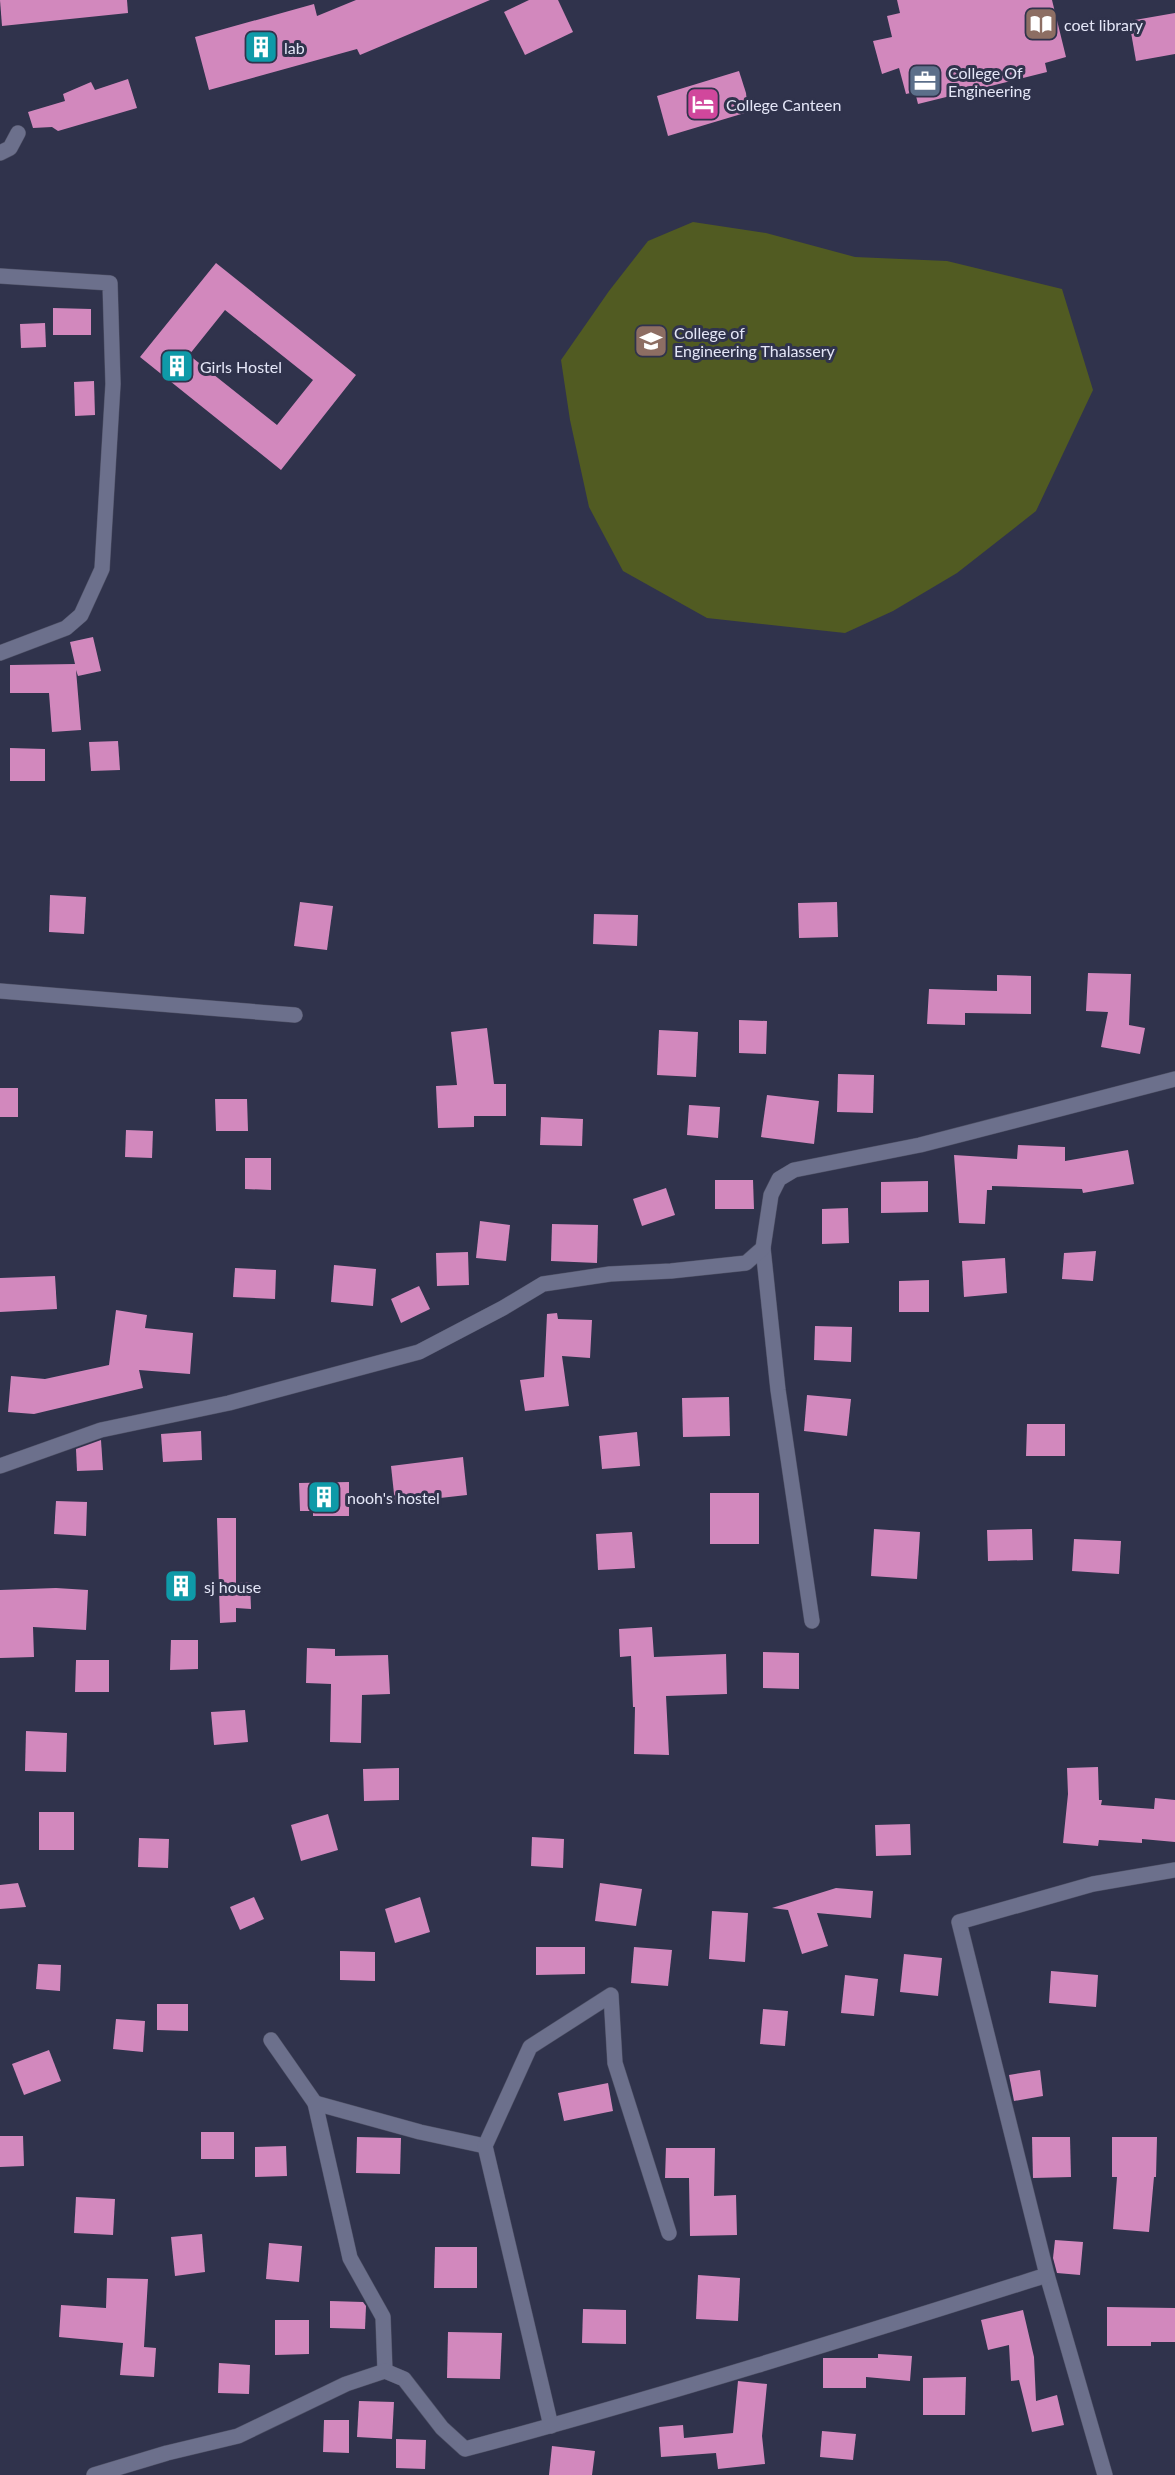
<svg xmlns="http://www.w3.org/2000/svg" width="1175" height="2475" viewBox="0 0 1175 2475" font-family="Lato,sans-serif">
<rect width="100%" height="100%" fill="#30334c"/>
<polygon fill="#515b22" points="693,222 766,233 855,257 947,261 1062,289 1093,390 1036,511 957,573 893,611 845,633 707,618 623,571 589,507 570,420 561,360 609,291 648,241"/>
<g fill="#d288bd" fill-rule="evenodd">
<polygon points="0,0 127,0 128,13 2,26"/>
<polygon points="356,0 490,0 360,55 357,49 209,90 195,37 314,4 317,16"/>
<polygon points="529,0 558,0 573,32 525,55 504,12"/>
<polygon points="897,0 1052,0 1066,57 1045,63 1047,72 918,104 915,92 906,94 899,68 882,74 873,41 892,37 887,16 900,13"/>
<polygon points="1175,13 1175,54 1136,61 1129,21"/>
<polygon points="739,71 746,93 748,112 668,136 657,96"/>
<polygon points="128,79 137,108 58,131 52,127 33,128 28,112 65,101 63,94 91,82 95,90"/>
<path d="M216,263L356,375L281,470L140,357ZM225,310L313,380L277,425L189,355Z"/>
<polygon points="53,308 91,309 91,335 53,335"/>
<polygon points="45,323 46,347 21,348 20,324"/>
<polygon points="94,381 95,415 75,416 74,382"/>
<polygon points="93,637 101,671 78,676 76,670 81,730 52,732 49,693 10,693 10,665 75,664 70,642"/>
<polygon points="118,741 120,770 91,771 89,742"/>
<polygon points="10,748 45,749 45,781 10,781"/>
<polygon points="50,895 86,897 84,934 49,932"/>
<polygon points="300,902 333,906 327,950 294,946"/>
<polygon points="837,902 838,937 799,938 798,903"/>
<polygon points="594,914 638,915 637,946 593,944"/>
<polygon points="1088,973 1131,974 1129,1025 1145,1028 1140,1054 1101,1047 1108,1012 1086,1011"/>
<polygon points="997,975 1031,976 1031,1014 965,1013 965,1025 927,1024 929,989 997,991"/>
<polygon points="739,1020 767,1021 766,1054 739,1053"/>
<polygon points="487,1028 494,1084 506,1084 506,1116 474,1116 474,1127 438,1128 436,1086 457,1085 451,1032"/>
<polygon points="659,1030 698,1032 696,1077 657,1075"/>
<polygon points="838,1074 874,1075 873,1113 837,1112"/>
<rect x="0" y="1088" width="18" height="29"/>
<polygon points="767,1095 819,1101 814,1144 761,1137"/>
<polygon points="215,1099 247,1099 248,1131 216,1131"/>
<polygon points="689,1105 720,1107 718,1138 687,1135"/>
<polygon points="541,1117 583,1119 582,1146 540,1145"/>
<polygon points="126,1130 153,1131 152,1158 125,1157"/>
<polygon points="1018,1145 1065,1147 1065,1161 1128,1150 1134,1184 1083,1193 1082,1189 992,1186 992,1190 987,1190 985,1224 959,1223 954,1155 1017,1159"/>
<polygon points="245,1158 271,1158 271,1190 245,1189"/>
<polygon points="715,1180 753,1180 754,1209 715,1209"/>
<polygon points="928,1181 928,1212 881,1213 881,1182"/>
<polygon points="666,1188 675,1215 642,1226 633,1199"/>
<polygon points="848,1208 849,1243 822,1244 822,1209"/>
<polygon points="480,1221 510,1225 506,1261 476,1258"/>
<polygon points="552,1224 598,1225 597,1263 551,1261"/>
<polygon points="1096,1251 1093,1281 1062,1279 1064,1253"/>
<polygon points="468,1252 469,1285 437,1286 436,1253"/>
<polygon points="1005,1258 1007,1293 964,1297 962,1261"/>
<polygon points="334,1265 376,1269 373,1306 331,1302"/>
<polygon points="235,1268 276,1270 275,1299 233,1297"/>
<polygon points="55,1276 57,1309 0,1312 0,1278"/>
<polygon points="929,1280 929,1312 899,1312 899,1281"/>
<polygon points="419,1286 430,1309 401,1323 391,1299"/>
<polygon points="116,1310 147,1315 145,1328 193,1333 190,1374 139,1370 143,1388 34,1414 8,1412 11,1376 45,1379 109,1365"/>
<polygon points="557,1313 558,1319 592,1320 590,1358 562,1356 569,1406 525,1411 520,1380 544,1377 547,1314"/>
<polygon points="815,1326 852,1327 851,1362 814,1360"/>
<polygon points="807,1395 851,1399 847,1436 804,1431"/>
<polygon points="729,1397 730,1436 683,1437 682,1398"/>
<polygon points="1027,1424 1065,1424 1065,1456 1026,1456"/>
<polygon points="201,1431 202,1460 163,1462 161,1434"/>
<polygon points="637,1432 640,1466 602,1469 599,1436"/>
<polygon points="101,1440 103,1470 77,1471 76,1449"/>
<polygon points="463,1457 467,1495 395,1503 391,1466"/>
<polygon points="349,1482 349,1516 313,1516 313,1511 300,1511 299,1483"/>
<rect x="710" y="1493" width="49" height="51"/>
<polygon points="56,1501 87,1502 86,1536 54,1534"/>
<polygon points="217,1518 236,1518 236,1583 250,1582 251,1609 236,1608 236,1622 220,1623"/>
<polygon points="874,1529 920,1532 917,1579 871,1576"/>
<polygon points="1032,1529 1033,1560 988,1561 987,1530"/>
<polygon points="632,1532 635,1568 598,1570 596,1534"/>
<polygon points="1074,1539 1121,1541 1119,1574 1072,1571"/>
<polygon points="56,1588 88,1590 86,1630 33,1627 34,1657 0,1658 0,1590"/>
<polygon points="652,1627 654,1657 726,1654 727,1694 666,1696 669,1755 634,1754 635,1707 633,1707 631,1656 620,1657 619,1629"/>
<polygon points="171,1640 198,1640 198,1669 170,1670"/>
<polygon points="307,1648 335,1649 335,1656 388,1655 390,1694 362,1695 361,1743 330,1742 331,1684 306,1683"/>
<polygon points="763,1652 799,1653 799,1689 763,1688"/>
<polygon points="76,1660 109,1660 109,1692 75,1692"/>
<polygon points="245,1710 248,1742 214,1745 211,1712"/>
<polygon points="26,1731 67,1733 66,1772 25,1771"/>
<polygon points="1098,1767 1099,1800 1102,1800 1101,1805 1154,1809 1155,1798 1175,1800 1175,1842 1142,1839 1142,1843 1099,1840 1098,1846 1063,1843 1068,1794 1067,1768"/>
<polygon points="399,1768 399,1800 364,1801 363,1769"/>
<rect x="39" y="1812" width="35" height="38"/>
<polygon points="328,1814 338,1850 301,1861 291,1825"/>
<polygon points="910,1824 911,1855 876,1856 875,1825"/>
<polygon points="532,1837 564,1839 563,1868 531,1866"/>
<polygon points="139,1838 169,1839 168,1868 138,1867"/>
<polygon points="18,1883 26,1907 0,1909 0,1885"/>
<polygon points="600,1883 642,1889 636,1926 595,1921"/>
<polygon points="836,1888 873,1891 871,1918 817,1913 828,1946 802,1954 788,1910 772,1908"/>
<polygon points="254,1897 264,1919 240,1930 230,1907"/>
<polygon points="420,1897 430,1932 395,1943 385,1909"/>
<polygon points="712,1911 748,1913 745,1962 709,1959"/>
<polygon points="536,1947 585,1947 585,1974 536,1975"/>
<polygon points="634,1947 672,1950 668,1986 631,1983"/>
<polygon points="340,1951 375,1952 375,1981 340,1980"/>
<polygon points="904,1954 942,1958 938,1996 900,1992"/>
<polygon points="38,1964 61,1965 60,1991 36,1989"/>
<polygon points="1051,1971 1098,1975 1096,2007 1049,2003"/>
<polygon points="845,1975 878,1979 874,2016 841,2013"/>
<polygon points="157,2004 188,2004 188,2031 157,2030"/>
<polygon points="763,2009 788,2011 785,2046 760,2044"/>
<polygon points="116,2019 145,2021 143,2052 113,2049"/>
<polygon points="49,2050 61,2081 24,2095 12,2064"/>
<polygon points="1040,2070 1043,2096 1014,2101 1009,2075"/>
<polygon points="608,2083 613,2111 564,2121 558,2093"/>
<rect x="201" y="2132" width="33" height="27"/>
<polygon points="0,2136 23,2136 24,2166 0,2167"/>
<polygon points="357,2137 401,2138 400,2174 356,2173"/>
<polygon points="1032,2137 1070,2137 1071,2177 1033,2178"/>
<polygon points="1112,2137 1157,2137 1156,2177 1154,2177 1149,2232 1113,2229 1117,2177 1112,2177"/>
<polygon points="286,2146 287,2176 255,2177 255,2147"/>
<polygon points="666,2148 715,2148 714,2196 736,2195 737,2235 690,2236 689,2178 665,2178"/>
<polygon points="76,2197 115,2199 113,2235 74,2233"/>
<polygon points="202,2234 205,2272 175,2276 171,2237"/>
<polygon points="1055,2240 1083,2242 1080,2275 1057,2273 1053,2258"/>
<polygon points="269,2243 302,2246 299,2282 266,2279"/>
<polygon points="435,2247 477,2247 477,2288 434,2288"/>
<polygon points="698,2275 740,2278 738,2321 696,2319"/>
<polygon points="107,2278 148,2279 144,2347 156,2348 154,2377 120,2375 123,2343 59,2337 61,2305 106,2308"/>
<polygon points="330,2301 363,2302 366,2306 365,2329 330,2328"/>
<polygon points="1107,2307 1175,2308 1175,2342 1151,2342 1151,2346 1107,2346"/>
<polygon points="583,2309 626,2310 626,2344 582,2343"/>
<polygon points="1023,2310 1034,2357 1036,2401 1057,2395 1064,2425 1032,2432 1019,2380 1011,2381 1009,2345 988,2350 981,2320"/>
<polygon points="275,2320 309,2320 309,2354 275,2355"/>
<polygon points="448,2332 502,2333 500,2379 447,2378"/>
<polygon points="878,2354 912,2356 910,2381 866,2377 866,2388 823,2388 823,2358 878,2358"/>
<polygon points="219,2363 250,2365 249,2394 218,2393"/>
<polygon points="966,2377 965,2415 923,2415 923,2378"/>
<polygon points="738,2381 767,2384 762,2436 765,2464 718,2469 716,2453 661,2457 659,2427 683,2425 684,2438 733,2433"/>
<polygon points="359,2401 394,2402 392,2439 357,2437"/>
<polygon points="324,2420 349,2420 349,2453 323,2452"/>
<polygon points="822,2431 856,2434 853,2460 820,2457"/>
<polygon points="396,2439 426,2440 425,2469 396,2468"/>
<polygon points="552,2446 595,2451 592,2475 549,2475"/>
</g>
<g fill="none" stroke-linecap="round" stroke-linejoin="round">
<defs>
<g id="minor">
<polyline points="0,153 10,148 18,133"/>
<polyline points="0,276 110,283 113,384 102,569 81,615 66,628 0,653"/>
<polyline points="0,991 295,1015"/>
<polyline points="763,1248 778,1390 812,1621"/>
<polyline points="0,1466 101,1430 229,1403 419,1352 503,1308 543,1284 610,1274 671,1271 746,1263 763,1248 771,1195 779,1179 794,1170 920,1145 1175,1079"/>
<polyline points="271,2040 315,2103"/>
<polyline points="1047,2275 1105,2475"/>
<polyline points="385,2371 383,2317 350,2258 315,2103 420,2132 485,2146"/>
<polyline points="551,2426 485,2146 530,2047 611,1995 615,2063 669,2233"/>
<path d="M94,2475L167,2453L238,2436L346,2384L385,2371L404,2379L442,2428L465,2449C661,2397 854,2336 1047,2275L959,1922L1093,1884L1175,1870"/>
</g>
</defs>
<use href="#minor" stroke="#4e5065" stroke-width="16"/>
<use href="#minor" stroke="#6c708c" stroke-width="15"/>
</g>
<defs>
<symbol id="library-square" viewBox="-11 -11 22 22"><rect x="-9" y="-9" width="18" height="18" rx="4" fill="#8d6e63" stroke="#30334c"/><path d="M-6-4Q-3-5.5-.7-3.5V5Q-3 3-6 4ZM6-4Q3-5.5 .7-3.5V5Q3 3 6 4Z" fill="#fff"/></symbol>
<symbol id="building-square" viewBox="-11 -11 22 22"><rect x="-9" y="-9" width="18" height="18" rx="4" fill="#0f9aa8" stroke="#30334c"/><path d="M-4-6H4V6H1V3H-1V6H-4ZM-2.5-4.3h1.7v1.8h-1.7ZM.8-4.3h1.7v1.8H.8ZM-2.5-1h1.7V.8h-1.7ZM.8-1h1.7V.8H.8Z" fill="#fff"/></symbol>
<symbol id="office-square" viewBox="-11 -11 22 22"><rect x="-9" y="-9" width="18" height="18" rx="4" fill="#5c6f8a" stroke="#30334c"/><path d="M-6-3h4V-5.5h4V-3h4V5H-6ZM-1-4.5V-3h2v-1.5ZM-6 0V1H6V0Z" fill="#fff"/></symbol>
<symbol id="hotel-square" viewBox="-11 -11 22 22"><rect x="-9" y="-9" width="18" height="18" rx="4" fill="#d1479c" stroke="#30334c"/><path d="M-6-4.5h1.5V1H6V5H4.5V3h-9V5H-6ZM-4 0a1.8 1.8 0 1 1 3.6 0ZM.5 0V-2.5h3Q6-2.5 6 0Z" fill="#fff"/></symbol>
<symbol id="university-square" viewBox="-11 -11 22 22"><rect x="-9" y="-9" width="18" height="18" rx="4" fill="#8d6e63" stroke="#30334c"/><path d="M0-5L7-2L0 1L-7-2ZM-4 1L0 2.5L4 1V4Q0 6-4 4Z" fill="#fff"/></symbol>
</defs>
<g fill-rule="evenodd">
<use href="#library-square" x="1022" y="5" width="38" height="38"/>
<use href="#building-square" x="242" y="28" width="38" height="38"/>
<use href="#office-square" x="906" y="62" width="38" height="38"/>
<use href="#hotel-square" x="684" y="85" width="38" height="38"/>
<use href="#university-square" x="632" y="322" width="38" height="38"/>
<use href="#building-square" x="158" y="347" width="38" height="38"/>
<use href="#building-square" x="305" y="1478" width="38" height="38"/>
<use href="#building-square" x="162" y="1567" width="38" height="38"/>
</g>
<g text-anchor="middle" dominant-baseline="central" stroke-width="6" stroke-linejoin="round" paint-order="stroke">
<g font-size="16" fill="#e4e6f7" stroke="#30334c" text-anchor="start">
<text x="1064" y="24">coet library</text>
<text x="284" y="47">lab</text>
<text x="948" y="72">College Of<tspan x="948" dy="18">Engineering</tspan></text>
<text x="726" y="104">College Canteen</text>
<text x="674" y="332">College of<tspan x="674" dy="18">Engineering Thalassery</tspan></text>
<text x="200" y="366">Girls Hostel</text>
<text x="347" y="1497">nooh's hostel</text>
<text x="204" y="1586">sj house</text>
</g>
</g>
</svg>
